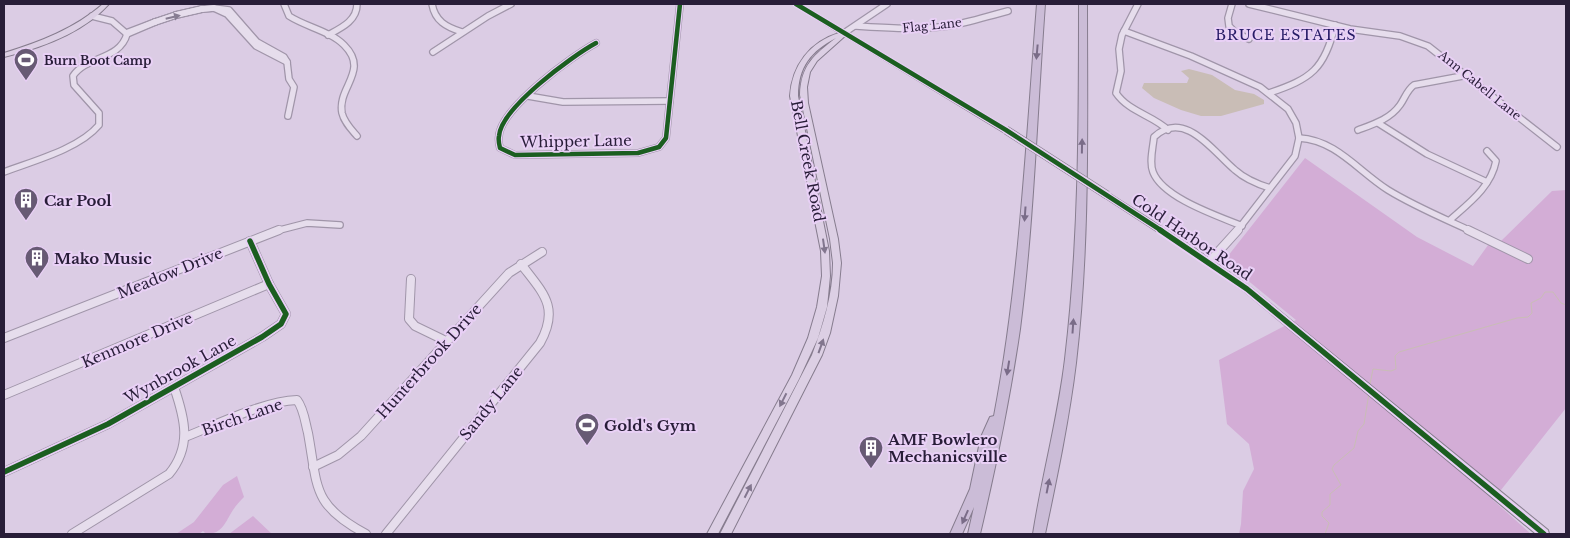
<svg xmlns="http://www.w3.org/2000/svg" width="1570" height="538" viewBox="0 0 1570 538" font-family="'Libre Baskerville',serif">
<rect width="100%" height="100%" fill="#dbcce4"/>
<g fill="#d3add6">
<polygon points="1305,158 1417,237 1473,266 1491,241 1500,242 1552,191 1566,190 1566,408 1493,500 1531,534 1239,534 1241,524 1243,491 1254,469 1249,444 1227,424 1219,360 1296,320 1224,261"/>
<path d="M237,476L244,497C240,501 236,505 233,510C225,522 223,534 206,534L203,531L199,534H176L194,522L223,485Z"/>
<polygon points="253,516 272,534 229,534"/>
</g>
<polygon fill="#c9bdb6" points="1189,69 1212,75 1235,90 1254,94 1264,100 1264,104 1221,116 1201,116 1181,110 1154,98 1142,88 1144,83 1187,83 1189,78 1181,71"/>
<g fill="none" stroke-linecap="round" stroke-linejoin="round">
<g stroke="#c9bdb6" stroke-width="1">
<polyline points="1370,384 1373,369 1391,371 1396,369 1395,356 1399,352 1517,318 1528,317 1532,313 1531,303 1541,298 1545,292 1553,292 1561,303 1566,305"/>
<polyline points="1325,534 1329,523 1322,516 1322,512 1330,505 1330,494 1341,485 1332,469 1334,465 1354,448 1358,431 1364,424 1369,393"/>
</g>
<defs>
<g id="minor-far1">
<path d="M284,4L289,16C306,27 330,31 344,45C370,71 337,87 342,113C344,122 351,129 357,136"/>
<path d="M432,4C435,21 446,27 462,32"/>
<path d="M1138,4L1122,35L1119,49L1121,71L1116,93C1129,112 1152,115 1168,130"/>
<polyline points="1232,4 1228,18 1229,26 1236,33 1249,39"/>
<polyline points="1249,4 1350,29 1400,36 1428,46 1557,147"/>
<polygon points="214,8 229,10 257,42 284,57 287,62 256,46 227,14"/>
<polyline points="202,9 214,8"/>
<polyline points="202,9 214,8"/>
<polyline points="176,15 202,9"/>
<polyline points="176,15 202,9"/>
<polyline points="155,22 176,15"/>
<polyline points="155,22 176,15"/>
<path d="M856,26C887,28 918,30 948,26C968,23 988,16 1008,11"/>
<polyline points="1124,31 1191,56 1260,87 1288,109 1296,123 1299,138 1295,156 1237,231"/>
<polyline points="126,33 155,22"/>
<polyline points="844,33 887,4"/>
<polyline points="127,34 155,22"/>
<path d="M328,35C341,28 357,21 357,4"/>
<path d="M596,43C572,56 501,108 499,136C498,140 499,144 500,148L515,155L638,153L659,147L666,138L680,4"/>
<polyline points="433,52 488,16 511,4"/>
<polyline points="287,62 289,79 294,87 288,116"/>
<path d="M1269,93C1311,79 1325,69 1335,25"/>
<polyline points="528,96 563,102 670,101"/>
<polyline points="1378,123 1427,154 1487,182"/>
<path d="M1358,130C1374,124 1390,119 1400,105C1405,98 1407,90 1414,85L1468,75"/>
<path d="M1299,138C1336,140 1358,171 1388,190C1414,206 1443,218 1471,231"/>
<path d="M4,172C33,161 79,149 99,125V113L74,85L73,76C86,56 120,60 127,34L112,21L92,16"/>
<path d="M1450,220C1469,203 1491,187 1496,161L1487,151"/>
<path d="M1242,226C1218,216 1163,198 1153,172C1149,162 1153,148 1154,137C1185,108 1214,153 1235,170C1245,179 1257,184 1270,188"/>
<polyline points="276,231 307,223 340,225"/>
</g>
<g id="minor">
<polyline points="1468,230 1528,259"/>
<polyline points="1209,262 1238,230"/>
<polyline points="411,279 409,319 415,326 446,341"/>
<polyline points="4,338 279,230"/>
<polyline points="4,395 269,284"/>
<path d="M185,437C216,425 264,401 297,400C304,409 305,422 308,433C318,488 312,505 366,534"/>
<polyline points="313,467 338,455 361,436 509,273 542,252"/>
<polyline points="4,472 108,424 262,337 281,324 286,314 269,284 250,241"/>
<path d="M72,534L169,474C192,446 185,419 174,387"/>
<path d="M386,534L540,343C560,307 543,293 521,264"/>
</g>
<g id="major">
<path d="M103,4H109C83,33 41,48 4,57V53C40,42 74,29 103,4Z"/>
<path d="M793,4H800L1010,130L1009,132H1003L845,36L817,61L810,72L807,87L808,103L838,239L841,263L838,296L830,333L822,355L731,534H720L812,355C823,326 833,294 833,263C832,255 831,247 830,239L800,95C801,65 814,55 836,38C811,51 798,67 798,96L829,251L830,276L827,307L818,338L799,379L718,534H707L792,375L808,338L817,307L822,276L821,251L790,96C792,65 810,42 839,33Z"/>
<polygon points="1107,192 1193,247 1250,287 1548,530 1549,534 1536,534 1244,291 1187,251 1104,197 1103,195 1104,193"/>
</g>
<g id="highway">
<path d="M1037,4H1045C1037,112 1034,221 1020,329C1010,398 996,466 980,534H968L974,507L962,534H950L970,489L981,437L990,417L994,416C1020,280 1026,142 1037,4Z"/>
<path d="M1079,4H1087C1087,123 1090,244 1076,363C1069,420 1057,477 1045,534H1033C1042,476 1058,418 1065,359C1079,242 1079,122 1079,4Z"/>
</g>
</defs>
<use href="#minor-far1" stroke="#a095a9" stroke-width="8"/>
<use href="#minor" stroke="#a095a9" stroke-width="10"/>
<use href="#major" stroke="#867c8e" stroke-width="2"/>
<use href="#highway" stroke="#867c8e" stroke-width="2"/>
<use href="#minor-far1" stroke="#e6ddec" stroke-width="5.5"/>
<use href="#minor" stroke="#e6ddec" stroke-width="8"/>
<use href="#major" fill="#dccfe4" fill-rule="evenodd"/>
<use href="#highway" fill="#cbbcd7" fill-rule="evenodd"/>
<defs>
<polyline id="major-bridge" points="1006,130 1107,195"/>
</defs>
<use href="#major-bridge" stroke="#867c8e" stroke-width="9" stroke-linecap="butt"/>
<use href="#major-bridge" stroke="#dccfe4" stroke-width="8"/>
<defs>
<g id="cycleway-far1">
<polyline points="796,4 1006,130 1162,231"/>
<path d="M596,43C572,56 501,108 499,136C498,140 499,144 500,148L515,155L638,153L659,147L666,138L680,4"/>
</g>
<g id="cycleway">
<polyline points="1160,230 1247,289 1544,534"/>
<polyline points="4,472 108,424 262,337 281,324 286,314 269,284 250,241"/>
</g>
</defs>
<use href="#cycleway-far1" stroke="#e9d0f6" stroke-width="7"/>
<use href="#cycleway" stroke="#e9d0f6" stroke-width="9"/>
<use href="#cycleway-far1" stroke="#1b5e20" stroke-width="4.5"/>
<use href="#cycleway" stroke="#1b5e20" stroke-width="5.5"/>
</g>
<defs><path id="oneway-solid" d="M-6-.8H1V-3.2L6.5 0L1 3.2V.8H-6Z" transform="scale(1.25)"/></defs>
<use fill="#877d92" href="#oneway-solid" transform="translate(173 17) rotate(-13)"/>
<g fill="#7a6c88">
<use href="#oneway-solid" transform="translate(1037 52) rotate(95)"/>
<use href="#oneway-solid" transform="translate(1082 146) rotate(-89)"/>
<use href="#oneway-solid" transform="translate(1025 214) rotate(94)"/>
<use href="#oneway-solid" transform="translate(1073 326) rotate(-86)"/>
<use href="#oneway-solid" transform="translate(1008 368) rotate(99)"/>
<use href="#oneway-solid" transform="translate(1048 486) rotate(-79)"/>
<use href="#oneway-solid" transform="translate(965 517) rotate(114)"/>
</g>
<g fill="#82768e">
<use href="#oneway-solid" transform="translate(824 246) rotate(82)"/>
<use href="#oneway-solid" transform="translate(821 346) rotate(-70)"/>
<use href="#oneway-solid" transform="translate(783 400) rotate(117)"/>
<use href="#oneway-solid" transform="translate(748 491) rotate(-63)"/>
</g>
<defs>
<symbol id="stadium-pin" viewBox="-11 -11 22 30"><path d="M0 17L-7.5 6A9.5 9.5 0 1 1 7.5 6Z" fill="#675a74" stroke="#e9d0f6"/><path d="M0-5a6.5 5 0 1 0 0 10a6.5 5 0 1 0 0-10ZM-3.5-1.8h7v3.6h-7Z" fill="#fff"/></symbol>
<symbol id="building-pin" viewBox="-11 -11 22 30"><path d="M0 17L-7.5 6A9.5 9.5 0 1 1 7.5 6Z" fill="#675a74" stroke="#e9d0f6"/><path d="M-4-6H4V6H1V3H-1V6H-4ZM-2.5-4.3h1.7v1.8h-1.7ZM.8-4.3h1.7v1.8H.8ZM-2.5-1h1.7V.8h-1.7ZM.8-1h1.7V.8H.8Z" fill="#fff"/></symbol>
</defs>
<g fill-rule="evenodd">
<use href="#stadium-pin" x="12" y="46" width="28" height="38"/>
<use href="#building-pin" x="12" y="186" width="28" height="38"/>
<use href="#building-pin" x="23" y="244" width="28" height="38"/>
<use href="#stadium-pin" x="573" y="411" width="28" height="38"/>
<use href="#building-pin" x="857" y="434" width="28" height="38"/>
</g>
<g text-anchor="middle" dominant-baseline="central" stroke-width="4" stroke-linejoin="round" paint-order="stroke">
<g font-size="12" fill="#281d38" stroke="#e9d0f6">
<text transform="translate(932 25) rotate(-6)">Flag Lane</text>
<text transform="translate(1480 85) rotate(39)">Ann Cabell Lane</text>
</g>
<g font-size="12" font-weight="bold" fill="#281d38" stroke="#e9d0f6" text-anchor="start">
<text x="44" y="60">Burn Boot Camp</text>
</g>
<g font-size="14" letter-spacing="1" fill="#261b65" stroke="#e9d0f6">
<text x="1286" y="35">BRUCE ESTATES</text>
</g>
<g font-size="15" fill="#281d38" stroke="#e9d0f6">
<text transform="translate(576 141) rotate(-1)">Whipper Lane</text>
<text transform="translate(808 161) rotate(79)">Bell Creek Road</text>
<text transform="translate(1192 237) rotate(34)">Cold Harbor Road</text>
<text transform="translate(170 273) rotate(-22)">Meadow Drive</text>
<text transform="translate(137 340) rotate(-23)">Kenmore Drive</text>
<text transform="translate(429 361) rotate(-48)">Hunterbrook Drive</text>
<text transform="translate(180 369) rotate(-29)">Wynbrook Lane</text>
<text transform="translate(491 403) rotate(-51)">Sandy Lane</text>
<text transform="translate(242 417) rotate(-19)">Birch Lane</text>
</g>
<g font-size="15" font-weight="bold" fill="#281d38" stroke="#e9d0f6" text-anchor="start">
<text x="44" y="200">Car Pool</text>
<text x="54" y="258">Mako Music</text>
<text x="604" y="425">Gold's Gym</text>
<text x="888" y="439">AMF Bowlero<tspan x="888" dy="17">Mechanicsville</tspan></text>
</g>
</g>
<rect width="1570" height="538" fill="none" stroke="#281d38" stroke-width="10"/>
</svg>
